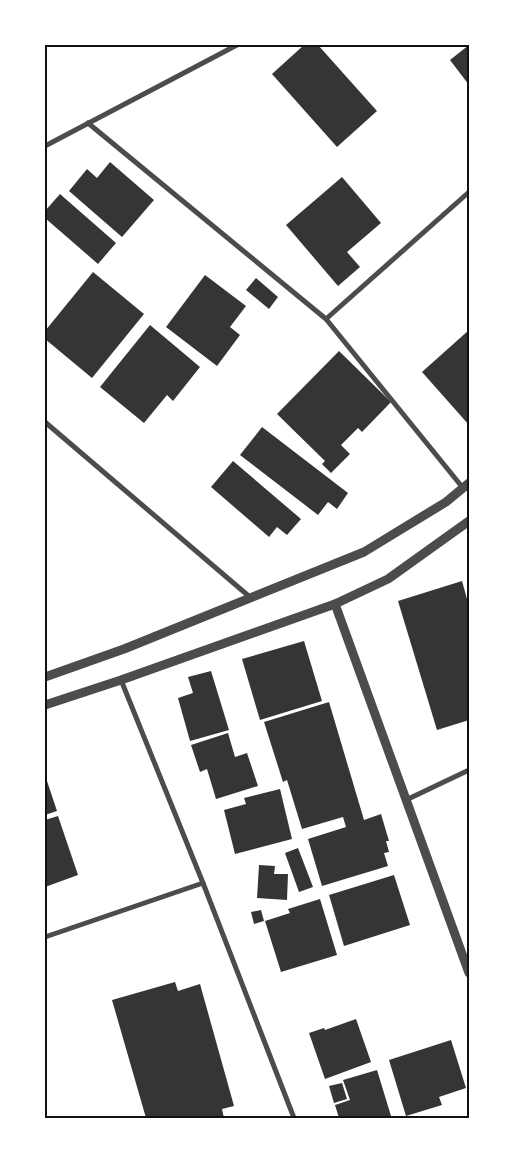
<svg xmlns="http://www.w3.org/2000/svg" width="514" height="1163" viewBox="0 0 514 1163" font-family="'Varela Round',sans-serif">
<rect width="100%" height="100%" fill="#fff"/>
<g fill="#353535">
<polygon points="304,45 318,45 377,111 337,147 272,74"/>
<polygon points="469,45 469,85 450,60"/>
<polygon points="110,162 154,200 122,237 69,191 87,169 97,178"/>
<polygon points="342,177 381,223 347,252 360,267 338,286 286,225"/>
<polygon points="60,194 116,243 98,264 45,218 45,211"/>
<polygon points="93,272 144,314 92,378 45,339 45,331"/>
<polygon points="205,275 246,306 230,327 240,335 217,366 166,327"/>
<polygon points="256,278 278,297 269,309 246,290"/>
<polygon points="150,325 200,367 173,401 167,395 144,423 100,387"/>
<polygon points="469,330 469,425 422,372"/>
<polygon points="339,351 391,402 362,432 358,428 341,445 350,454 331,473 322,464 325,461 277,414"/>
<polygon points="262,427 348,493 337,509 328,502 318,515 240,455"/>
<polygon points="233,461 301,519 287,535 277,527 269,537 211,487"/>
<polygon points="462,581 469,606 469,720 437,730 398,601"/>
<polygon points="304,641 322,701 260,720 242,659"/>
<polygon points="211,671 229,730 190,741 178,698 193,693 188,677"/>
<polygon points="329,702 364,820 381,814 389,841 386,841 389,852 384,853 388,866 322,886 308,839 346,827 343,817 302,829 287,780 283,782 264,722"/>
<polygon points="228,733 235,757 247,753 258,786 216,799 207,769 200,772 191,745"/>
<polygon points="45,775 57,811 45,815"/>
<polygon points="280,789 292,839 235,854 224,810 246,804 244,798"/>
<polygon points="58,816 78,875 45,887 45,820"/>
<polygon points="298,848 313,887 299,892 285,853"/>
<polygon points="259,865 275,866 274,874 288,874 287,900 257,898"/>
<polygon points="394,875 410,925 344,946 329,895"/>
<polygon points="320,899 337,955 281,972 265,921 290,913 288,909"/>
<polygon points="261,910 264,921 254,924 251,912"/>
<polygon points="175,982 178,991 200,984 234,1106 222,1109 224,1118 146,1118 112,1000"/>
<polygon points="356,1019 371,1062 325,1079 309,1033 324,1028 325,1030"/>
<polygon points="451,1040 466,1088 439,1097 442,1105 406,1116 389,1060"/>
<polygon points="377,1070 391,1116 384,1118 339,1118 335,1105 350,1100 343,1080"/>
<polygon points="342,1083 347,1099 334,1103 329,1086"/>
</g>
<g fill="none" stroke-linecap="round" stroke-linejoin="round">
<g stroke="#4c4c4c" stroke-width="5">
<polyline points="88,123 326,319 469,192"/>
<polyline points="45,146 237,45"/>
<polyline points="326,319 463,488"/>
<polyline points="45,422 251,598"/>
<polyline points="121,680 203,883 294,1118"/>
<polyline points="406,800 469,770"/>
<polyline points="45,937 203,883"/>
</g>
<g stroke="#4c4c4c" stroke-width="9">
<polyline points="335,604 469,973"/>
<polyline points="45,677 124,649 364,552 446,502 469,483"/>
<polyline points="45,705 121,680 335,604 388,579 469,521"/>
</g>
</g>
<rect width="514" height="1163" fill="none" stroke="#ffffff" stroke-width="92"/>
<rect x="46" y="46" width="422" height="1071" fill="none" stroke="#111" stroke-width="2"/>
</svg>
